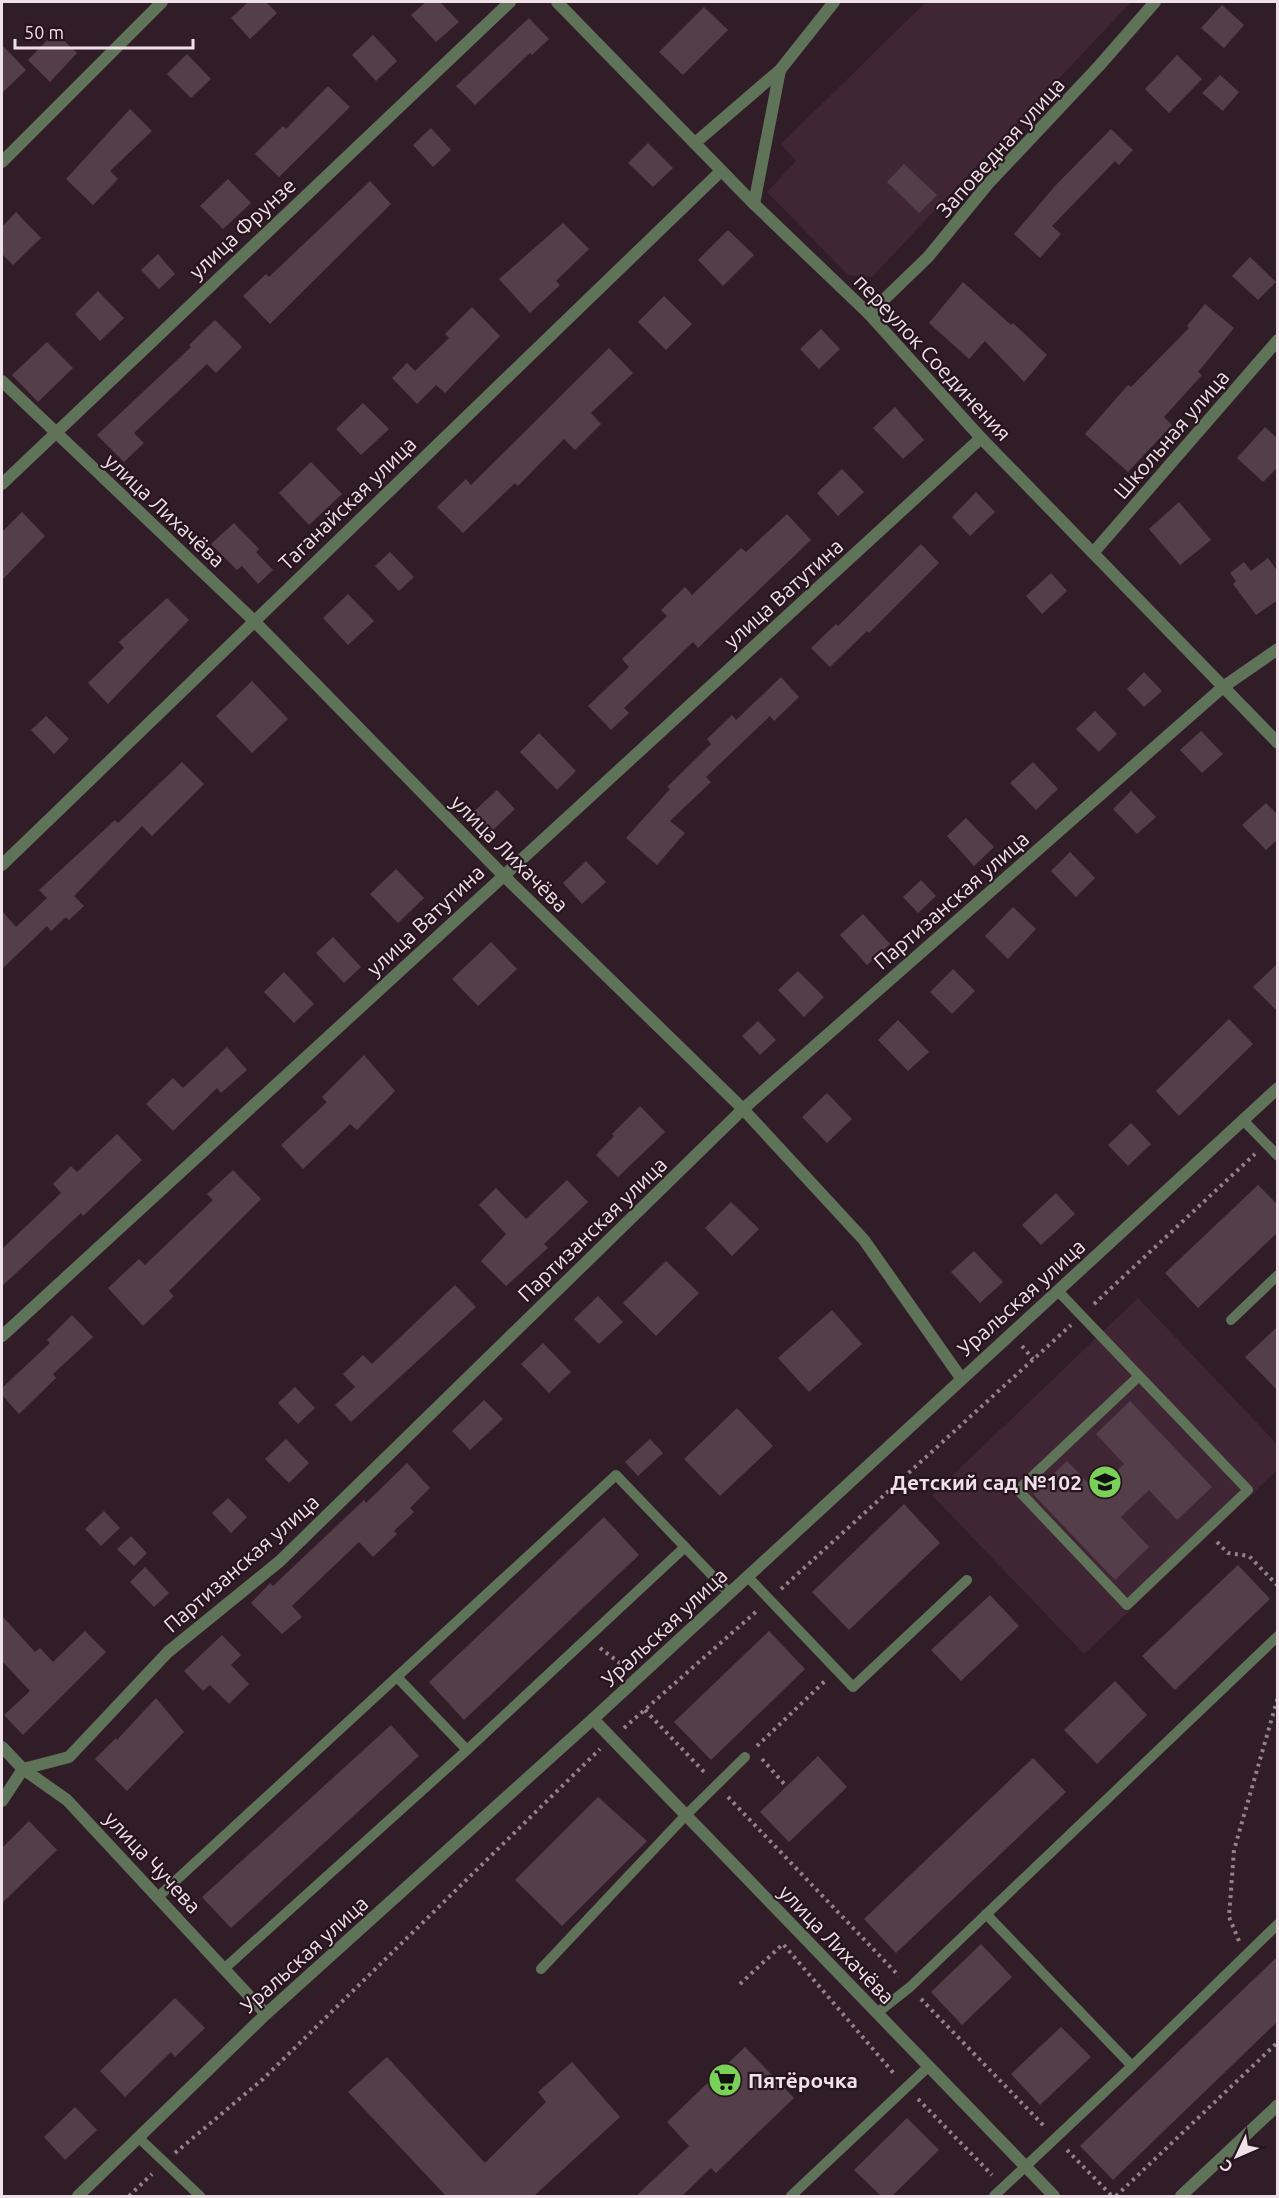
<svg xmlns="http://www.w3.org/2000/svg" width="1279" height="2198" viewBox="0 0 1279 2198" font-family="Ubuntu,sans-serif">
<rect width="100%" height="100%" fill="#311d28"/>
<g fill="#402635">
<polygon points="926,2 1131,2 872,277 848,275 767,192 796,161 781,144"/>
<polygon points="1138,1298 1277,1444 1277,1470 1084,1654 932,1495"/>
</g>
<g fill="#543e4a">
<polygon points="248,2 266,2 277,13 250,39 231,18"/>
<polygon points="426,2 440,2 459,22 436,42 411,15"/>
<polygon points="1222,5 1244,25 1224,48 1201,28"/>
<polygon points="704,7 728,30 683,75 659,52"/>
<polygon points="529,18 549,39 532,55 530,53 475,105 456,86"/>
<polygon points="55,32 77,53 50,82 28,60"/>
<polygon points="373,35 397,61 376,81 352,55"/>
<polygon points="2,45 26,70 2,93"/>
<polygon points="187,54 211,79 191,98 167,74"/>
<polygon points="1177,55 1202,79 1169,113 1145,89"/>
<polygon points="1220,75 1239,92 1223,111 1202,93"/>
<polygon points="328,86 350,107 279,177 255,154 283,126 286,129"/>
<polygon points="130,109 152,131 110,171 118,179 93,205 66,179"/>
<polygon points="431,128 451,150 433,167 413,145"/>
<polygon points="1111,129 1133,150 1119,165 1115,161 1052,226 1061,234 1040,258 1014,234 1055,186"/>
<polygon points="648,143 673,168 653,187 628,163"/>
<polygon points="904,164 937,195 919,213 887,182"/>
<polygon points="228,179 251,203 223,229 200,206"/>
<polygon points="370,181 391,204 270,324 243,296 266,274 269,277"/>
<polygon points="16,212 41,238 13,265 2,254 2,227"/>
<polygon points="563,223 589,249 556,281 560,285 530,313 499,279"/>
<polygon points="728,230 754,255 723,286 698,260"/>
<polygon points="158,254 175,274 159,289 141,270"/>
<polygon points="1250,257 1276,282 1258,300 1232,276"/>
<polygon points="963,282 1011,325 1013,323 1047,355 1024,382 985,341 969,359 929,323"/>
<polygon points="98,291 124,318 100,341 75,314"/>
<polygon points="664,296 692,324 666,350 638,322"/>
<polygon points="1205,304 1234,328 1198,372 1202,375 1164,417 1172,425 1128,472 1085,434 1128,385 1131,387 1189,328 1187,326"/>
<polygon points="472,307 500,336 445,393 436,385 417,404 392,378 407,363 415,371 449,338 445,334"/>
<polygon points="215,320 242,347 216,373 207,364 134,433 144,443 124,462 97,435 191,347 189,345"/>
<polygon points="821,329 840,349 819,369 800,349"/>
<polygon points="47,342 73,368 38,402 12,375"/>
<polygon points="609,348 633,373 591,413 601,424 575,450 564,439 518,486 515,483 463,533 437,507 466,479 471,485"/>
<polygon points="363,403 389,429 361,455 336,429"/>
<polygon points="895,407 924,440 903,459 873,428"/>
<polygon points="1265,427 1278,439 1278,467 1263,482 1237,458"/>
<polygon points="311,462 342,494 309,525 279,493"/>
<polygon points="842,469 864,492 838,516 817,493"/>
<polygon points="976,492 995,512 970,536 952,517"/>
<polygon points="1179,502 1211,540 1180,565 1149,529"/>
<polygon points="22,512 45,536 2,580 2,532"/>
<polygon points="787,514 811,540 698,648 693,642 624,708 629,713 611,730 588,706 629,667 622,659 667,616 661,610 685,587 692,595 741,548 746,552"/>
<polygon points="234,523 259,549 256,552 273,570 258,584 242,566 237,570 211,544"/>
<polygon points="921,544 939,563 869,633 867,631 830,667 811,648 836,624 838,626"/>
<polygon points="390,552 414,577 399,591 375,566"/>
<polygon points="1268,558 1278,572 1278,600 1256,615 1233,584 1236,581 1230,573 1244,562 1251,571"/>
<polygon points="1051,573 1067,591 1042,614 1026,596"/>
<polygon points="348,594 374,621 348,645 323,618"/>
<polygon points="167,598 189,620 108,704 88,683 124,648 119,642"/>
<polygon points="1144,672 1162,691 1144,707 1127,689"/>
<polygon points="781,677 799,697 774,721 770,716 706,777 711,782 670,821 685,833 657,865 626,838 670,789 667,787 711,744 707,739 732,715 736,720"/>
<polygon points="252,681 288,719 252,753 216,716"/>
<polygon points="1095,711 1117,734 1099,752 1076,729"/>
<polygon points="46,716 69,739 54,754 31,730"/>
<polygon points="1201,731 1223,754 1202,773 1180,750"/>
<polygon points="539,733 576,771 557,790 520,752"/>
<polygon points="182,762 204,784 152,836 142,826 74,896 84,906 69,920 66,917 51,931 47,926 2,969 2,911 16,927 47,898 39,890 115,820 118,823"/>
<polygon points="1033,762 1058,789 1036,810 1010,783"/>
<polygon points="497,790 515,809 489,834 470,815"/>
<polygon points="1131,791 1156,817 1137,834 1113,809"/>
<polygon points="1266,803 1278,815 1278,839 1266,850 1242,825"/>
<polygon points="966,818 994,847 974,866 947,836"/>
<polygon points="1070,852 1095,878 1076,897 1051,871"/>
<polygon points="586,861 606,882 582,904 563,883"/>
<polygon points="396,869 424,898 398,923 370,894"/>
<polygon points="921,880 936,896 918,913 903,897"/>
<polygon points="1013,907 1036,929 1008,959 985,936"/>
<polygon points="863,914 890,944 867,965 840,935"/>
<polygon points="333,937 361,967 344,983 316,953"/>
<polygon points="491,942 517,969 478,1006 452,979"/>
<polygon points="1278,963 1278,1012 1253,987"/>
<polygon points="953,969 975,991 952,1014 930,992"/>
<polygon points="798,971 824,997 804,1017 778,990"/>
<polygon points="284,972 314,1004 294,1023 264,992"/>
<polygon points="1229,1019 1253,1044 1179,1116 1156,1091"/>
<polygon points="898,1020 929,1052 908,1071 878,1040"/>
<polygon points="758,1021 776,1040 760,1055 742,1036"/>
<polygon points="227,1047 247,1070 221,1093 217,1088 173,1131 146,1104 173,1078 183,1088"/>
<polygon points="364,1055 395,1091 357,1130 350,1124 303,1169 281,1145 327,1102 322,1097"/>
<polygon points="827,1093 852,1119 827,1143 802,1117"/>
<polygon points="640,1106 665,1132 618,1177 596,1155 614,1136 612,1134"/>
<polygon points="1131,1123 1151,1144 1128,1166 1108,1145"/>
<polygon points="117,1134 142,1160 83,1216 81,1213 2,1286 2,1249 61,1193 53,1184 71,1166 77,1172"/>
<polygon points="233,1170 261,1199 169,1291 174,1296 143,1326 108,1288 139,1259 145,1265 213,1200 207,1194"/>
<polygon points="567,1180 588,1202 544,1244 548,1248 506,1286 481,1261 506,1234 479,1205 496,1188 526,1219"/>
<polygon points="1258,1185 1278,1205 1278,1232 1198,1308 1165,1273"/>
<polygon points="1056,1193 1075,1214 1041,1245 1022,1225"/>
<polygon points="731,1202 759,1229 732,1256 705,1228"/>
<polygon points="974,1251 1003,1282 980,1303 951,1272"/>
<polygon points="666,1261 699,1293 656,1336 623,1303"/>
<polygon points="455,1285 476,1307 351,1422 335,1405 355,1387 343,1374 363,1355 372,1364"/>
<polygon points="598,1296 623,1322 599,1344 574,1319"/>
<polygon points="832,1310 862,1344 809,1392 778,1358"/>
<polygon points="72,1315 93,1337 53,1374 56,1378 19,1414 2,1395 2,1388 50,1343 47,1340"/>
<polygon points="1278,1326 1278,1391 1245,1357"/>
<polygon points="543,1343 571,1372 549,1393 521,1364"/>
<polygon points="295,1387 315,1408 298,1424 278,1403"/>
<polygon points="484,1400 503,1419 470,1450 452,1431"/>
<polygon points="1130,1401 1212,1487 1177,1520 1149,1490 1121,1517 1149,1547 1115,1580 1033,1494 1067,1461 1096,1491 1124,1464 1096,1434"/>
<polygon points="737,1408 773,1446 720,1496 684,1459"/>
<polygon points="286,1439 309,1463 289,1483 265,1459"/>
<polygon points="650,1439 663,1453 638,1476 625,1462"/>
<polygon points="407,1463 430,1488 410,1508 414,1512 394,1531 397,1534 373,1557 359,1542 292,1606 302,1617 282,1634 251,1603 270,1583 273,1586 364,1500 366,1503"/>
<polygon points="228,1498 247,1517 231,1533 212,1513"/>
<polygon points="904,1504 940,1543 849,1630 812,1592"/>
<polygon points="104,1511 120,1528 101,1546 85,1529"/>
<polygon points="604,1517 639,1555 464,1720 429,1682"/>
<polygon points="131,1536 147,1553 134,1566 117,1549"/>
<polygon points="1238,1565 1270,1599 1175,1690 1142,1656"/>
<polygon points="145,1567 169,1593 154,1607 130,1582"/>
<polygon points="990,1595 1019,1626 961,1681 931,1650"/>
<polygon points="2,1616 35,1652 40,1648 53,1662 85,1631 106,1652 23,1735 4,1715 30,1691 2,1661"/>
<polygon points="769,1631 805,1669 711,1760 674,1722"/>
<polygon points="222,1635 241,1655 231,1665 249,1684 229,1704 210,1685 203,1691 184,1671"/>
<polygon points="1115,1681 1147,1715 1097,1764 1064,1730"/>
<polygon points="156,1698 184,1732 127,1791 95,1759 116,1738 117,1740"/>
<polygon points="391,1725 419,1756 231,1928 202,1897"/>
<polygon points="818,1756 847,1787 789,1842 760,1812"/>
<polygon points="1033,1758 1066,1792 896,1953 864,1919"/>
<polygon points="598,1797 647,1841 562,1926 515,1880"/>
<polygon points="29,1821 57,1850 2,1903 2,1848"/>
<polygon points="981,1944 1012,1977 962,2025 931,1992"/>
<polygon points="1278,1956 1278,2021 1113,2180 1080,2146"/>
<polygon points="175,1998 205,2028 175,2057 171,2052 125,2097 100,2071"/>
<polygon points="1061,2027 1091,2057 1040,2105 1011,2074"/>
<polygon points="745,2047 794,2098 716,2173 711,2168 682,2196 636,2196 689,2146 667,2122"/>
<polygon points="387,2057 485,2163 546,2102 538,2092 572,2062 620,2117 534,2196 446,2196 348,2092"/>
<polygon points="75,2107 97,2130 65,2160 44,2137"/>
<polygon points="907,2118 939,2150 892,2196 881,2196 854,2170"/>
</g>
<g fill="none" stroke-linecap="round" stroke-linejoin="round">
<g stroke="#92828a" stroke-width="4" stroke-dasharray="3 4.5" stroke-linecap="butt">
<polyline points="1094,1304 1255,1154"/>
<polyline points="1022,1346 1033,1359"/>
<polyline points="1217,1542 1228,1553 1249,1556 1278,1586"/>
<polyline points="781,1589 1071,1325"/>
<polyline points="600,1648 625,1667"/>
<polyline points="645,1710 706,1774"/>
<polyline points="624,1728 758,1610"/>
<polyline points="757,1746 825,1681"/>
<polyline points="762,1759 786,1786"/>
<polyline points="728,1797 899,1976"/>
<polyline points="1239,1941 1229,1917 1234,1850 1278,1697"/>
<polyline points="740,1984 783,1944 896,2076"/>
<polyline points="921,1999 1045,2127"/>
<polyline points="918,2099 992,2175"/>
<polyline points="1067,2150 1112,2196"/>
<polyline points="175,2153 263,2079 600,1749"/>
<polyline points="129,2196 152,2174"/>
<polyline points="1116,2196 1278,2042"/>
</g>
<g stroke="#5f7358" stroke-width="10">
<polyline points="1243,1120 1278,1156"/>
<polyline points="1058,1291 1248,1490 1127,1605 1018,1490 1139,1376"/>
<polyline points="1231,1320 1278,1275"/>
<polyline points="747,1576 853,1687 967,1580"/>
<polyline points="397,1677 467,1750"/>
<polyline points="159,1896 616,1475 729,1593"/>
<polyline points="986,1914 1132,2066 1278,1924"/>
<polyline points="225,1968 467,1750 685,1547"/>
<polyline points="541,1969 686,1815 745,1757"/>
<polyline points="877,2013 910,1987 1278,1636"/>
<polyline points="139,2138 200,2196"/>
<polyline points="791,2196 928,2067"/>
<polyline points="994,2196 1132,2066"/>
</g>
<g stroke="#5f7358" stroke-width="12">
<polyline points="557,2 754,204 869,314 981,438 1278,743"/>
<polyline points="695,143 780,70 834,2"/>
<polyline points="2,162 162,2"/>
<polyline points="754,204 780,70"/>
<polyline points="869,314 928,257 988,184 1099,66 1155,2"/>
<polyline points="2,381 253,620 503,875 743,1109 864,1240 961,1378"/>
<polyline points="2,484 510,2"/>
<polyline points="1093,553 1278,340"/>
<polyline points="2,865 721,171"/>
<polyline points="2,1336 981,438"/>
<polyline points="2,1747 23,1769 67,1800 266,2014"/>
<polyline points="2,1801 23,1769 69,1757 168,1652 280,1561 743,1109 1223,687 1278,649"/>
<polyline points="78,2196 266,2014 593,1719"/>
<polyline points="1181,2196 1278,2105"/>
</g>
<polyline stroke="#5f7358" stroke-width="12" points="1054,2196 593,1719 1278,1088"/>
</g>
<defs>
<symbol id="school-disc" viewBox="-11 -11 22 22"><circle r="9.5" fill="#79d157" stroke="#27141f"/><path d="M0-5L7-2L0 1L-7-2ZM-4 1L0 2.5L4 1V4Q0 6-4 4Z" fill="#111"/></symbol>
<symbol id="supermarket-disc" viewBox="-11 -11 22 22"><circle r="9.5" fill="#79d157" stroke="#27141f"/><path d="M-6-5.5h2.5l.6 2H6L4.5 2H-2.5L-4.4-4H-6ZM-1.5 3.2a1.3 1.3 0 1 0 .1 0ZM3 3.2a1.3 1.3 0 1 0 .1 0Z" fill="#111"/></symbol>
</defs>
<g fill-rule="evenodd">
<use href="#school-disc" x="1086" y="1463" width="38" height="38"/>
<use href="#supermarket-disc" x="706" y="2061" width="38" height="38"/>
</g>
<g text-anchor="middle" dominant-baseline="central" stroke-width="4.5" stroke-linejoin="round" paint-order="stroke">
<g font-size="21" fill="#efe1e8" stroke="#27141f">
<text transform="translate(1000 147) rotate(-48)">Заповедная улица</text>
<text transform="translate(242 228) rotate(-43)">улица Фрунзе</text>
<text transform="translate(933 357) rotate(47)">переулок Соединения</text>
<text transform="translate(1171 434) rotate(-49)">Школьная улица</text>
<text transform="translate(347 503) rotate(-44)">Таганайская улица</text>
<text transform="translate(165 510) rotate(43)">улица Лихачёва</text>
<text transform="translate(783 593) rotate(-42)">улица Ватутина</text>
<text transform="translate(510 853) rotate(45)">улица Лихачёва</text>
<text transform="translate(951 900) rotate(-41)">Партизанская улица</text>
<text transform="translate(425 920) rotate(-43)">улица Ватутина</text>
<text transform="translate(592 1229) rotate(-44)">Партизанская улица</text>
<text transform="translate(1021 1297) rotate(-42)">Уральская улица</text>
<text transform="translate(241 1563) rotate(-41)">Партизанская улица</text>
<text transform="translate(664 1627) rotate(-43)">Уральская улица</text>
<text transform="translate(153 1862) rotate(47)">улица Чучева</text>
<text transform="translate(837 1944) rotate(46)">улица Лихачёва</text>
<text transform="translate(304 1954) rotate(-42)">Уральская улица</text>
</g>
<g font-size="21" font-weight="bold" fill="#efe1e8" stroke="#27141f" text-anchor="end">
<text x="1082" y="1482">Детский сад №102</text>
<text x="748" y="2080" text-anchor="start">Пятёрочка</text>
</g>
</g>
<rect width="1279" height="2198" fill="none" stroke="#efe1e8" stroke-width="6"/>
<g transform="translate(1237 2156) rotate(226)" stroke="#27141f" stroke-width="4.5" paint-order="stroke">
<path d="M0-4.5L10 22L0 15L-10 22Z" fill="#efe1e8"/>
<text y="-9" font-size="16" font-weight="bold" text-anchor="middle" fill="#efe1e8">С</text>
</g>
<path d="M15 39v9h178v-9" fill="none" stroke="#efe1e8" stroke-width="3"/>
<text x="24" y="39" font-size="18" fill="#efe1e8" stroke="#27141f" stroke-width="4.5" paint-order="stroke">50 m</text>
</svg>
